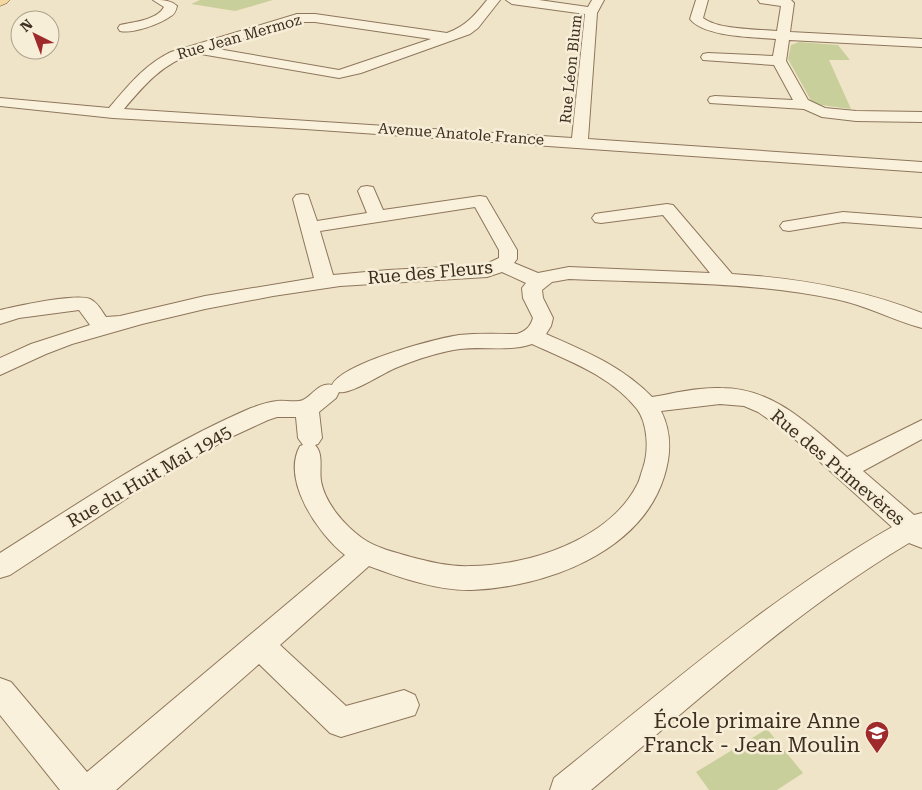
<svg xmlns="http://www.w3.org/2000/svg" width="922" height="790" viewBox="0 0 922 790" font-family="'Roboto Serif',serif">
<rect width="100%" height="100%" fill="#f0e4c8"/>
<g fill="#c9cf9b">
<polygon points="200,0 273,0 235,11 191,4"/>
<polygon points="799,42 838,45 850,60 829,60 851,109 813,104 788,59 791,45"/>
<polygon points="767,729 803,773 777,790 709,790 696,772"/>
</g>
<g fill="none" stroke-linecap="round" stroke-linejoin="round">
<defs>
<g id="minor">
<path d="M153,0C162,0 171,0 177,6C176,10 175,14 171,16C160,24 133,34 120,31L118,28L120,25C134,22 157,20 164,7Z"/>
<path d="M487,0H500L478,28L470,34L361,73L339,78L195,53C163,63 145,84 124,109L572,138L585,14L512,4L506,0H539L588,7L592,0H604L597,13L588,139L922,162V172L305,129L113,118L0,106V98L109,108C128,86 144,65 171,52L297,14H315L447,33C466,26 475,15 487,0ZM298,22H315L431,39L339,70L212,48Z"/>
<path d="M696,0H708L703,18C719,30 756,29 777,31L781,6L760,3L758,0H791L794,3L790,32L922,39V47L789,40L786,61L808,100L825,108L856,111L922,112V122L856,121L822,117L804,109L710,103L708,100L710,97L715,96L793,100L774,65L703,60L701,57L703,54L708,53L773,56L776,39C753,37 704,37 690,19Z"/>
<path d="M367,186L373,187L383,210L480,196L486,197L517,250V259L514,263L538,273L569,267L710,273L663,215L601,223L595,222L592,218L595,214L601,213L667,204L673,205L732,274C797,278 861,289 922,313V328C892,320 866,305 835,299C748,281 658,283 569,279L552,282L542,290L543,298L553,318L551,326L546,334C585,351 622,366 652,397C675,393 698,387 721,388C774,388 809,425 847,457L922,420V439L863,471L914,515L922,513V548L909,543C793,612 694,704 591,790H550L554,778C664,690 770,597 892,527L787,432L758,412L744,406L720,404L661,411C672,433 671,455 664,477C640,553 545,587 472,590C438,591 401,578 369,566L280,645L346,706L404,690L415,695L419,705L415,715L341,737L330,733L259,664L116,790H60L0,715V678L11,682L87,772L345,555C318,534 281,480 300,446L303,445L298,438L296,417H277L268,420L229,438L141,489L10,575L0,578V553C81,502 162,446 251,408C259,405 268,402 277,401C284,400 296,403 303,400C313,395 319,382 332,385C343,363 434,339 459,335C478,333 498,334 517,334C526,331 530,327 533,318L523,298L522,288L526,283L502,272L487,277L340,286L273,296L205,309L142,324L72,344L46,354L0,375V358L31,344L90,325L79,310L19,318L0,324V310C17,306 76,293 90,299C98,303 101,310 106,317L120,316L205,296L314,278L293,199L296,195L302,194L308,195L317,221L367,213L358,191L361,187ZM475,207L499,250V258L484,265L388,270L333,275L320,231ZM532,344C569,361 611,376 637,409C648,424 649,451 643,468C641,473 640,480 637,485C609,540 527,566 471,566C450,567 430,562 411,557C394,552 376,548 362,538C344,525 325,503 321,481C319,469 324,454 315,445L318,444L322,438L319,412L336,398L339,392C351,395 384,372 398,367C418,359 438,352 460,349C484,346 509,352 532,344Z"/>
<polygon points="843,212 922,218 922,228 843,222 789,231 783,230 780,226 783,222"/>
</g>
<polygon id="major" points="0,0 10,0 7,3 0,6"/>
</defs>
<use href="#minor" stroke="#8d765c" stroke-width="2"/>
<use href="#major" stroke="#5b4430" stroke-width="1"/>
<use href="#minor" fill="#faf1dc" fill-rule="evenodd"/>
<use href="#major" fill="#f3d9a0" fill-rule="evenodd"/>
</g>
<defs>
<symbol id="school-pin" viewBox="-11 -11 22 30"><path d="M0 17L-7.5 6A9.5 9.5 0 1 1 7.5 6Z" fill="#9e2a2b" stroke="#f7eed8"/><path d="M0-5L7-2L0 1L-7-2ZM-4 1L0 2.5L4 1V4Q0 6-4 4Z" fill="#fff"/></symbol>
</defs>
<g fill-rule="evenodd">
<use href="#school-pin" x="863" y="719" width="28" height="38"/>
</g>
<g text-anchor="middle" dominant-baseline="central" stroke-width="5" stroke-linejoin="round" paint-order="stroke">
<g font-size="15" fill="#3d2e20" stroke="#f7eed8">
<text transform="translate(239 37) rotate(-16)">Rue Jean Mermoz</text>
<text transform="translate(571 69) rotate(-84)">Rue Léon Blum</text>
<text transform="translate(461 134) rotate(4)">Avenue Anatole France</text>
</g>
<g font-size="18" fill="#3d2e20" stroke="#f7eed8">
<text transform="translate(430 272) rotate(-5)">Rue des Fleurs</text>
<text transform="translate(838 467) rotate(40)">Rue des Primevères</text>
<text transform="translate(149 476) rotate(-30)">Rue du Huit Mai 1945</text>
</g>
<g font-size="21" fill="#3d2e20" stroke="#f7eed8" text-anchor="end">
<text x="860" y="721">École primaire Anne<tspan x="860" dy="24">Franck - Jean Moulin</tspan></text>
</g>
</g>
<g transform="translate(35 35) rotate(318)"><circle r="24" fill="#f7eed8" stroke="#ada18e"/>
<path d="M0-4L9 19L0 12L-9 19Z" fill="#9e2a2b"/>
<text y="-8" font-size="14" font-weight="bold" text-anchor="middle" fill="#3d2e20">N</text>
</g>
</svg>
